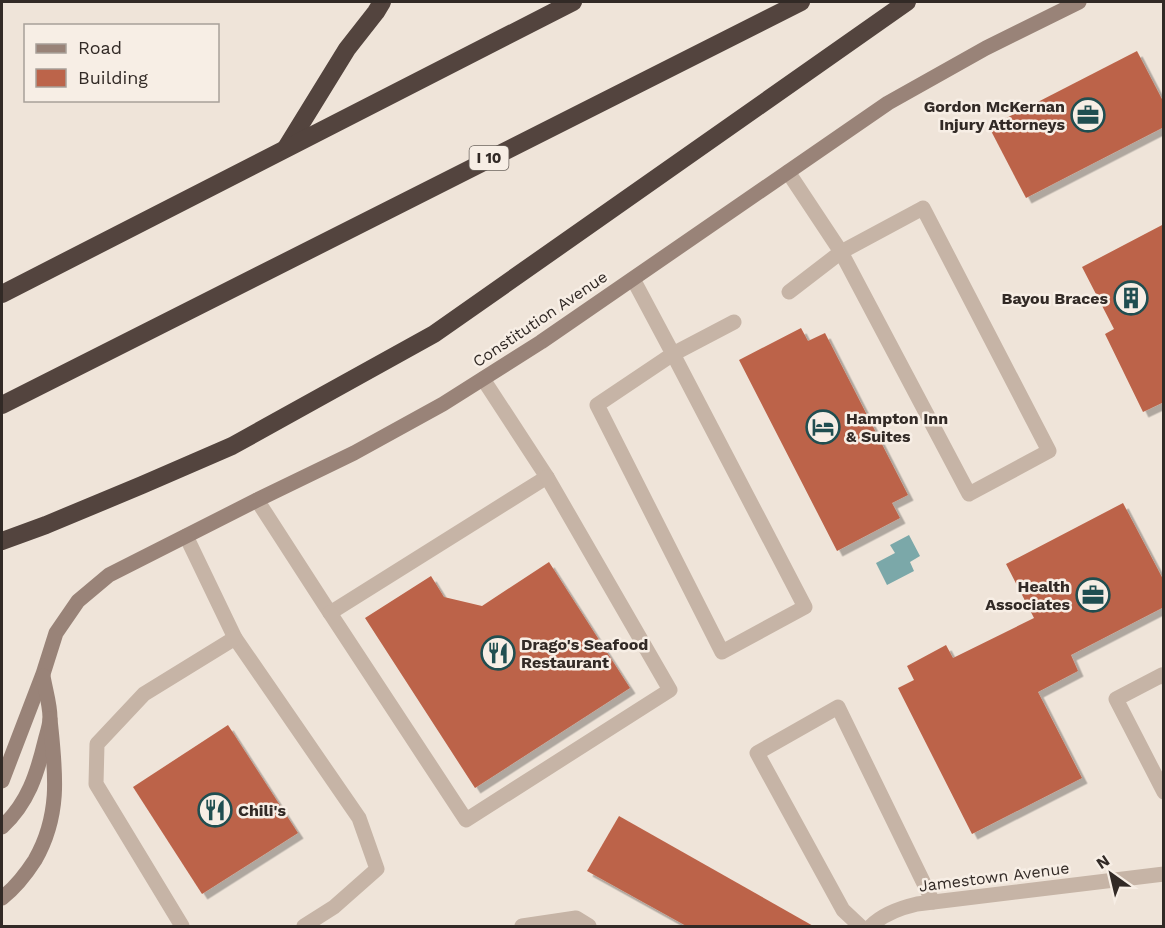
<svg xmlns="http://www.w3.org/2000/svg" width="1165" height="928" viewBox="0 0 1165 928" font-family="'Work Sans',sans-serif">
<defs>
<filter id="shadow"><feDropShadow dx="5.5" dy="5.5" stdDeviation="0" flood-color="#0004"/></filter>
</defs>
<rect width="100%" height="100%" fill="#efe4d9"/>
<polygon fill="#7ba8a9" points="909,535 920,556 910,562 914,571 887,585 876,563 895,553 890,545"/>
<g fill="#bc644a" filter="url(#shadow)">
<polygon points="1137,51 1164,103 1164,127 1026,198 989,127"/>
<polygon points="1164,224 1164,402 1143,412 1105,334 1114,329 1082,267"/>
<polygon points="801,328 808,341 825,333 908,495 892,503 900,518 837,551 739,360"/>
<polygon points="1123,503 1164,581 1164,607 1071,655 1078,671 1038,692 1082,778 972,834 898,688 914,680 907,666 946,645 953,658 1034,618 1006,564"/>
<polygon points="549,562 630,688 475,788 365,618 431,576 444,597 482,606"/>
<polygon points="228,725 298,833 202,894 133,787"/>
<polygon points="619,816 815,927 688,927 587,871"/>
</g>
<g fill="none" stroke-linecap="round" stroke-linejoin="round">
<g stroke="#c6b4a6" stroke-width="15">
<polyline points="788,172 841,252 969,494 1049,451 923,208 841,252 789,292"/>
<polyline points="633,279 673,354 597,405 722,652 805,607 673,354 734,322"/>
<polyline points="257,500 330,613 547,477 483,379"/>
<polyline points="186,536 235,638 359,818 377,869 334,907 304,926"/>
<polyline points="330,613 466,820 670,690 547,477"/>
<polyline points="1164,677 1162,675 1116,699 1164,792"/>
<polyline points="182,926 96,784 97,744 144,694 235,638"/>
<polyline points="522,926 576,918 589,926"/>
<polyline points="860,926 843,910 757,753 838,707 933,902"/>
</g>
<path stroke="#c6b4a6" stroke-width="15" d="M871,926C883,914 900,908 917,904L1164,874"/>
<g stroke="#998378" stroke-width="15">
<polyline points="2,781 43,674 56,633 78,601 109,575 257,500 354,453 443,404 541,342 888,103 986,48 1079,2"/>
<path d="M2,827C28,803 37,774 45,741C47,733 50,725 50,718C50,704 45,689 43,676"/>
<path d="M2,898C15,888 26,874 35,860C62,813 55,769 50,719"/>
</g>
<g stroke="#53443e" stroke-width="18">
<polyline points="286,148 347,49 376,12 382,2"/>
<polyline points="2,294 573,2"/>
<polyline points="2,405 801,2"/>
<polyline points="2,541 46,525 142,485 232,446 434,334 907,2"/>
</g>
</g>
<defs>
<symbol id="office-ring" viewBox="-11 -11 22 22"><circle r="9.5" fill="#f7eee5" stroke="#204e50" stroke-width="1.5"/><path d="M-6-3h4V-5.5h4V-3h4V5H-6ZM-1-4.5V-3h2v-1.5ZM-6 0V1H6V0Z" fill="#204e50"/></symbol>
<symbol id="building-ring" viewBox="-11 -11 22 22"><circle r="9.5" fill="#f7eee5" stroke="#204e50" stroke-width="1.5"/><path d="M-4-6H4V6H1V3H-1V6H-4ZM-2.5-4.3h1.7v1.8h-1.7ZM.8-4.3h1.7v1.8H.8ZM-2.5-1h1.7V.8h-1.7ZM.8-1h1.7V.8H.8Z" fill="#204e50"/></symbol>
<symbol id="hotel-ring" viewBox="-11 -11 22 22"><circle r="9.5" fill="#f7eee5" stroke="#204e50" stroke-width="1.5"/><path d="M-6-4.5h1.5V1H6V5H4.5V3h-9V5H-6ZM-4 0a1.8 1.8 0 1 1 3.6 0ZM.5 0V-2.5h3Q6-2.5 6 0Z" fill="#204e50"/></symbol>
<symbol id="restaurant-ring" viewBox="-11 -11 22 22"><circle r="9.5" fill="#f7eee5" stroke="#204e50" stroke-width="1.5"/><path d="M-5-6h1v4h1v-4h1v4h1v-4h1v5L-1.5 .5V6h-2V.5L-5-1ZM5-6V6H3V1.5H1.5Q1.5-4 5-6Z" fill="#204e50"/></symbol>
</defs>
<g fill-rule="evenodd">
<use href="#office-ring" x="1069" y="96" width="38" height="38"/>
<use href="#building-ring" x="1112" y="279" width="38" height="38"/>
<use href="#hotel-ring" x="804" y="408" width="38" height="38"/>
<use href="#office-ring" x="1074" y="576" width="38" height="38"/>
<use href="#restaurant-ring" x="479" y="634" width="38" height="38"/>
<use href="#restaurant-ring" x="196" y="791" width="38" height="38"/>
</g>
<g text-anchor="middle" dominant-baseline="central" stroke-width="5" stroke-linejoin="round" paint-order="stroke">
<rect fill="#f7eee5" stroke="#6d655f" stroke-width="1.5" x="469.5" y="146" width="39" height="24" rx="4.5"/>
<g font-size="15" font-weight="bold" fill="#322a26">
<text x="489" y="158">I 10</text>
</g>
<g font-size="16" font-weight="bold" fill="#322a26" stroke="#f7eee5" text-anchor="end">
<text x="1065" y="106">Gordon McKernan<tspan x="1065" dy="18">Injury Attorneys</tspan></text>
<text x="1108" y="298">Bayou Braces</text>
<text x="846" y="418" text-anchor="start">Hampton Inn<tspan x="846" dy="18">&amp; Suites</tspan></text>
<text x="1070" y="586">Health<tspan x="1070" dy="18">Associates</tspan></text>
<text x="521" y="644" text-anchor="start">Drago's Seafood<tspan x="521" dy="18">Restaurant</tspan></text>
<text x="238" y="810" text-anchor="start">Chili's</text>
</g>
<g font-size="16" fill="#322a26" stroke="#f7eee5">
<text transform="translate(540 319) rotate(-34)">Constitution Avenue</text>
<text transform="translate(994 877) rotate(-7)">Jamestown Avenue</text>
</g>
</g>
<rect width="1165" height="928" fill="none" stroke="#322a26" stroke-width="6"/>
<rect x="24" y="24" width="195" height="78" fill="#f7eee5" stroke="#a8a099" stroke-width="1.5"/>
<rect x="36" y="44" width="30" height="9" fill="#998378" stroke="#a8a099" stroke-width="1.5"/>
<text x="78" y="54" font-size="18" fill="#322a26">Road</text>
<rect x="36" y="69" width="30" height="18" fill="#bc644a" stroke="#a8a099" stroke-width="1.5"/>
<text x="78" y="84" font-size="18" fill="#322a26">Building</text>
<g transform="translate(1111 874) rotate(326)" stroke="#f7eee5" stroke-width="4.5" paint-order="stroke">
<path d="M0-4.5L10 22L0 15L-10 22Z" fill="#322a26"/>
<text y="-9" font-size="16" font-weight="bold" text-anchor="middle" fill="#322a26">N</text>
</g>
</svg>
